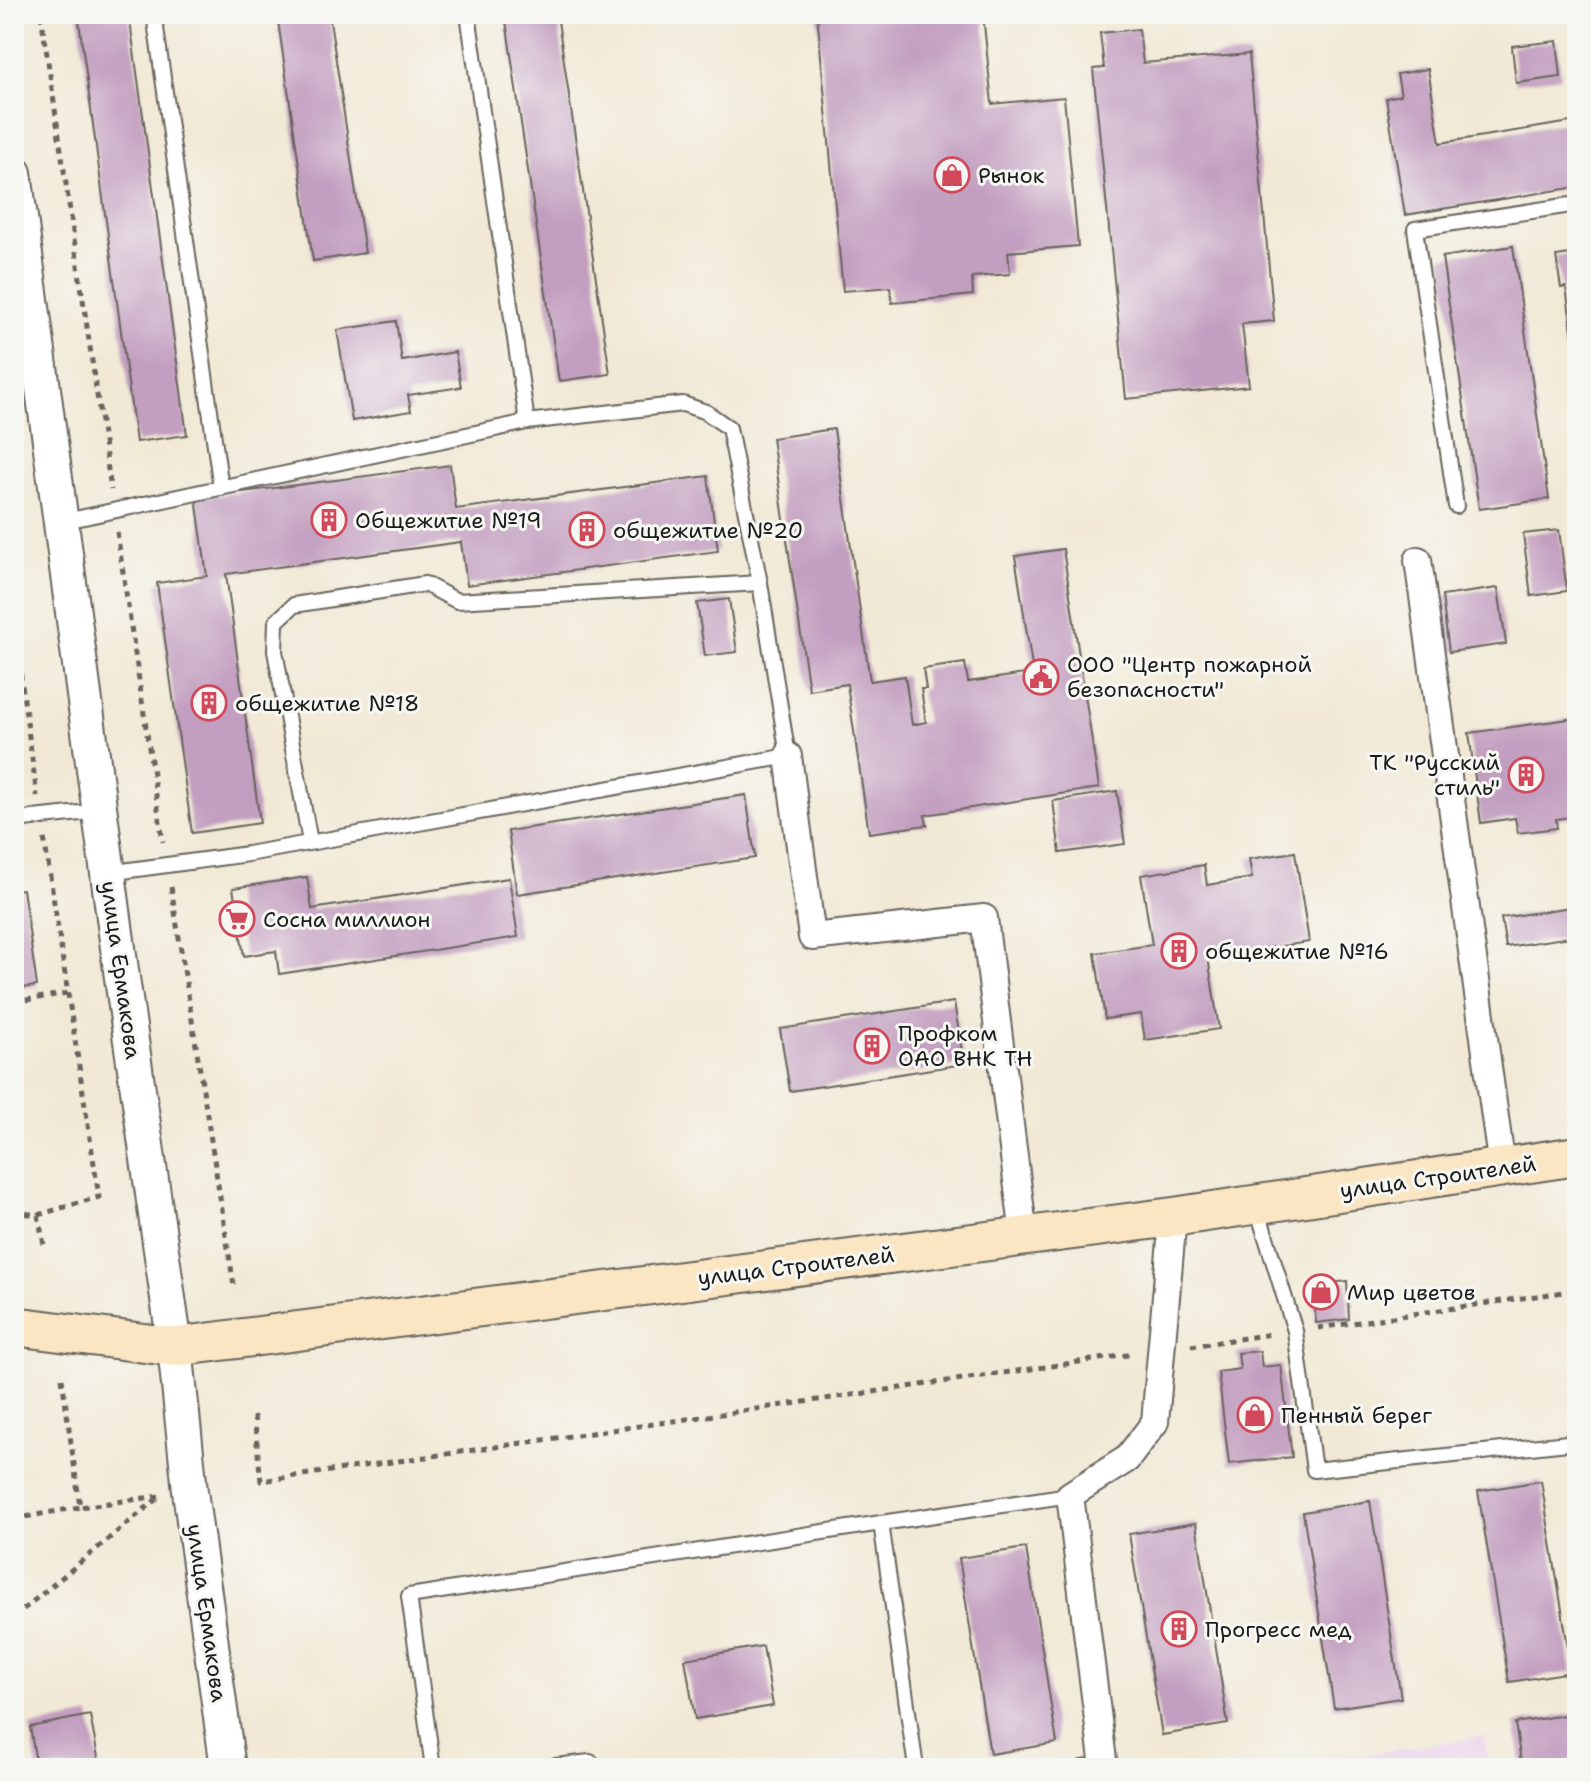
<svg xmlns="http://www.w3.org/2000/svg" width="1591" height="1782" viewBox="0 0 1591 1782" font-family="'Shantell Sans',sans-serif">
<rect width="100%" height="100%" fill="#f6f6f2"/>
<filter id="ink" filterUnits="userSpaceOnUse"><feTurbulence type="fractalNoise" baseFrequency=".0125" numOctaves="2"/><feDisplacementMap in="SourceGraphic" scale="16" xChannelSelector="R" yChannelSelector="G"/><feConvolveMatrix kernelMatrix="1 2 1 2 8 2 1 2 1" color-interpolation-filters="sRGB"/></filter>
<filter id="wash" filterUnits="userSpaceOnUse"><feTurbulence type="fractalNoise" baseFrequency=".006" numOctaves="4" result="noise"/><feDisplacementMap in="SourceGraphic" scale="32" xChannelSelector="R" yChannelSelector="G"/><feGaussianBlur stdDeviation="1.8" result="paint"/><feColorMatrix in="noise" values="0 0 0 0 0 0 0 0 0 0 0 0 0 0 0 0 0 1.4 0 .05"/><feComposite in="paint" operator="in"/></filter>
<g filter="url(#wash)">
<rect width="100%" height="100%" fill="#f1e9d5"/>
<polygon fill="#ead1ec" points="1484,1736 1489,1768 1282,1768"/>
<g id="blocks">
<g fill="#c29ec0">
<polygon points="78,14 129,14 187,435 136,442"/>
<polygon points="277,14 329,14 365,253 313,261"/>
<polygon points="505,14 557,14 610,374 559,381"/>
<polygon points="817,14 983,14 992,104 1064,97 1078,246 1008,252 1010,274 972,277 973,295 892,303 890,287 843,291"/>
<polygon points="1139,29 1143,63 1249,54 1274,321 1242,324 1249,386 1126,399 1093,69 1104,68 1100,33"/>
<polygon points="1557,41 1561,77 1516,83 1512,46"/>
<polygon points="1428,69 1440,143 1577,121 1577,187 1405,215 1386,98 1401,95 1397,74"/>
<polygon points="1513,246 1549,499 1479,509 1442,257"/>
<polygon points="1577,253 1577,353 1575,353 1566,287 1561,288 1556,256"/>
<polygon points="396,321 402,361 455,352 461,387 408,395 411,411 352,421 337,330"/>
<polygon points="834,429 870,681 905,676 912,725 926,722 921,689 926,689 923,669 965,663 968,682 1033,673 1015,556 1063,549 1099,788 925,815 927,825 869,833 847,684 809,690 772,438"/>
<polygon points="450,465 456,509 708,476 718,551 467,585 461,542 226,574 260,823 192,833 157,583 207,576 196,498"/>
<polygon points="1559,530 1567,591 1531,596 1523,534"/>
<polygon points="1498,588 1506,644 1449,652 1442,596"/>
<polygon points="729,599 737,652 705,656 697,603"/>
<polygon points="1577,718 1577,816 1556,819 1557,828 1518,833 1515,818 1481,823 1469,733"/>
<polygon points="1117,791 1125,844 1060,853 1053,801"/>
<polygon points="746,795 755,858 517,894 508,831"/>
<polygon points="1295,852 1309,942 1208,957 1219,1029 1145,1040 1141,1014 1105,1019 1095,953 1152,945 1141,875 1204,865 1207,885 1252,878 1249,859"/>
<polygon points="307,877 312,909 509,878 518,937 279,974 276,951 244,956 233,888"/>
<polygon points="23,889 37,986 14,989 14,890"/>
<polygon points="1577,906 1577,936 1506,947 1501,918"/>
<polygon points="954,1002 964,1064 790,1091 780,1029"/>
<polygon points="1347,1281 1349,1319 1316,1323 1313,1285"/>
<polygon points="1260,1351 1262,1367 1281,1365 1292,1457 1229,1464 1218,1372 1240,1369 1238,1353"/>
<polygon points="1541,1481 1572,1672 1509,1682 1478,1491"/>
<polygon points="1370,1501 1401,1698 1334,1708 1303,1512"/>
<polygon points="1196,1523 1228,1724 1162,1735 1129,1534"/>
<polygon points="1026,1548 1057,1743 990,1754 959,1558"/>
<polygon points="763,1646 773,1706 695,1719 685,1659"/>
<polygon points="1577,1713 1577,1768 1522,1768 1515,1723"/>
<polygon points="90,1715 100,1768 37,1768 30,1727"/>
</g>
</g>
</g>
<g filter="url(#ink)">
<use href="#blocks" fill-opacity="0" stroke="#67645d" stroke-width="2"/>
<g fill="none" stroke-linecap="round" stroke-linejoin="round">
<defs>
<g id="service">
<polyline points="154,14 221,488"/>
<polyline points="468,14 527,422"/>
<polyline points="1456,506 1415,229 1577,204"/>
<polyline points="61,522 527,422 683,404 706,412 729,428 760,583"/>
<polyline points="14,820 100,811"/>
<polyline points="108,873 248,854 788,756 760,583 457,601 425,584 294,605 276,622 275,651 310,842"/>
<polyline points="1256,1205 1295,1331 1314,1470 1577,1442"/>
<polyline points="433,1768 409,1596 881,1523"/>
<polyline points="538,1768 590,1762 599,1768"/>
<polyline points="916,1768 881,1523 1070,1495"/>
<polyline points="1082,1768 1104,1765"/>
</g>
<g id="minor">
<polyline points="1418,560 1502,1168"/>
<polyline points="788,756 812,937 984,918 1024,1236"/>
<polyline points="1104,1768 1070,1495 1127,1459 1155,1422 1173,1217"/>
</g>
<polyline id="tertiary" points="14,173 123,985 175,1347 190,1491 228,1768"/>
<polyline id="secondary" points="14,1326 175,1347 1173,1217 1577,1156"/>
</defs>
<use href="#service" stroke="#67645d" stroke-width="18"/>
<use href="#minor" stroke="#67645d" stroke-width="30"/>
<use href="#tertiary" stroke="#67645d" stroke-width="38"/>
<use href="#secondary" stroke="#67645d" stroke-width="42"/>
<g stroke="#67645d" stroke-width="5" stroke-dasharray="6 6" stroke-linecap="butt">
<polyline points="41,14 111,490"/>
<polyline points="117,532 163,842"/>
<polyline points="14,626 37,796"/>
<polyline points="171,887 234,1286"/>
<polyline points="14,1002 68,993"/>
<polyline points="14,1212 38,1215 45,1250"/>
<polyline points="38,1215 99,1197 44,837"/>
<polyline points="1318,1328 1577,1290"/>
<polyline points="1191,1346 1272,1334"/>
<polyline points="62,1378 80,1507 160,1496"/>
<polyline points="254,1416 261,1481 1134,1354"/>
<polyline points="14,1519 80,1507"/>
<polyline points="14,1617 158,1498"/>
</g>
<use href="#service" stroke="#fff" stroke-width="14"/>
<use href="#minor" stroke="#fff" stroke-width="26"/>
<use href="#tertiary" stroke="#fff" stroke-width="34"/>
<use href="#secondary" stroke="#fbe6c3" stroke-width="38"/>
</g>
</g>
<defs>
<symbol id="shop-ring" viewBox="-11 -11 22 22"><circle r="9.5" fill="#f6f6f2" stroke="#d1495b" stroke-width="1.5"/><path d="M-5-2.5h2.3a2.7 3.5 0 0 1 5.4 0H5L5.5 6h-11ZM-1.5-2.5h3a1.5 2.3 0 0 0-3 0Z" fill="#d1495b"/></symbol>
<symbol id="building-ring" viewBox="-11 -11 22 22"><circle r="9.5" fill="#f6f6f2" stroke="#d1495b" stroke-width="1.5"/><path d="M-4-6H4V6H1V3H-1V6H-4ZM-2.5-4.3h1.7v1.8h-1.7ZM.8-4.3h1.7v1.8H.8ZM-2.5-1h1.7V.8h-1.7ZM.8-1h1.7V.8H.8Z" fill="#d1495b"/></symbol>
<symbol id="civic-ring" viewBox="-11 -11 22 22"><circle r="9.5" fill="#f6f6f2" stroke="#d1495b" stroke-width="1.5"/><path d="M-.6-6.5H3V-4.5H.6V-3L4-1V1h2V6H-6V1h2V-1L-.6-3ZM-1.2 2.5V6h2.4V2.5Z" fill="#d1495b"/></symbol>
<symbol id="supermarket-ring" viewBox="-11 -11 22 22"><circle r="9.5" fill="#f6f6f2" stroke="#d1495b" stroke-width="1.5"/><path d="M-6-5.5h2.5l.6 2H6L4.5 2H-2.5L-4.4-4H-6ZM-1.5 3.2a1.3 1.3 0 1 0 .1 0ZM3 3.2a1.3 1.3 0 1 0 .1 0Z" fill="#d1495b"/></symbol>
</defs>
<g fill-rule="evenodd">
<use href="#shop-ring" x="932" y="155" width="40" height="40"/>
<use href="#building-ring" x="309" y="500" width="40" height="40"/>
<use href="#building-ring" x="567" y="510" width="40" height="40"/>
<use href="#civic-ring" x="1021" y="657" width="40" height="40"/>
<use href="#building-ring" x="189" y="683" width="40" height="40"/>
<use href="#building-ring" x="1506" y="755" width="40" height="40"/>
<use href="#supermarket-ring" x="217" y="899" width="40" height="40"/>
<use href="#building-ring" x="1159" y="931" width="40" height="40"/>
<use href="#building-ring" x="852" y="1026" width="40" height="40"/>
<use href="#shop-ring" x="1301" y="1272" width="40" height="40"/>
<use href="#shop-ring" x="1235" y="1395" width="40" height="40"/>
<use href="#building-ring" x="1159" y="1609" width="40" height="40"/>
</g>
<g text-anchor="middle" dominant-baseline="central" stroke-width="6" stroke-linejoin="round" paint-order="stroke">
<g font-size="22" fill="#1c1c1c" stroke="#f6f6f2" text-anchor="start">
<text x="978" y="175">Рынок</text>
<text x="355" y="520">Общежитие №19</text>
<text x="613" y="530">общежитие №20</text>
<text x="1067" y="664">ООО "Центр пожарной<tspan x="1067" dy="25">безопасности"</tspan></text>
<text x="235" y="703">общежитие №18</text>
<text x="1500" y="762" text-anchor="end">ТК "Русский<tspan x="1500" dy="25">стиль"</tspan></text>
<text x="263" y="919">Сосна миллион</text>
<text x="1205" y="951">общежитие №16</text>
<text x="898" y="1033">Профком<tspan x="898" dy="25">ОАО ВНК ТН</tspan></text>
<text x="1347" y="1292">Мир цветов</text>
<text x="1281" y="1415">Пенный берег</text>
<text x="1205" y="1629">Прогресс мед</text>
</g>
<g font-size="22" fill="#1c1c1c" stroke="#f6f6f2">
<text transform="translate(121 970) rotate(82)">улица Ермакова</text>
<text transform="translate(1438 1177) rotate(-8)">улица Строителей</text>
<text transform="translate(796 1266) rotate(-7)">улица Строителей</text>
<text transform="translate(207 1613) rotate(82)">улица Ермакова</text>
</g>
</g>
<rect width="1591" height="1782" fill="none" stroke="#f6f6f2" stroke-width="48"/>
</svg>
